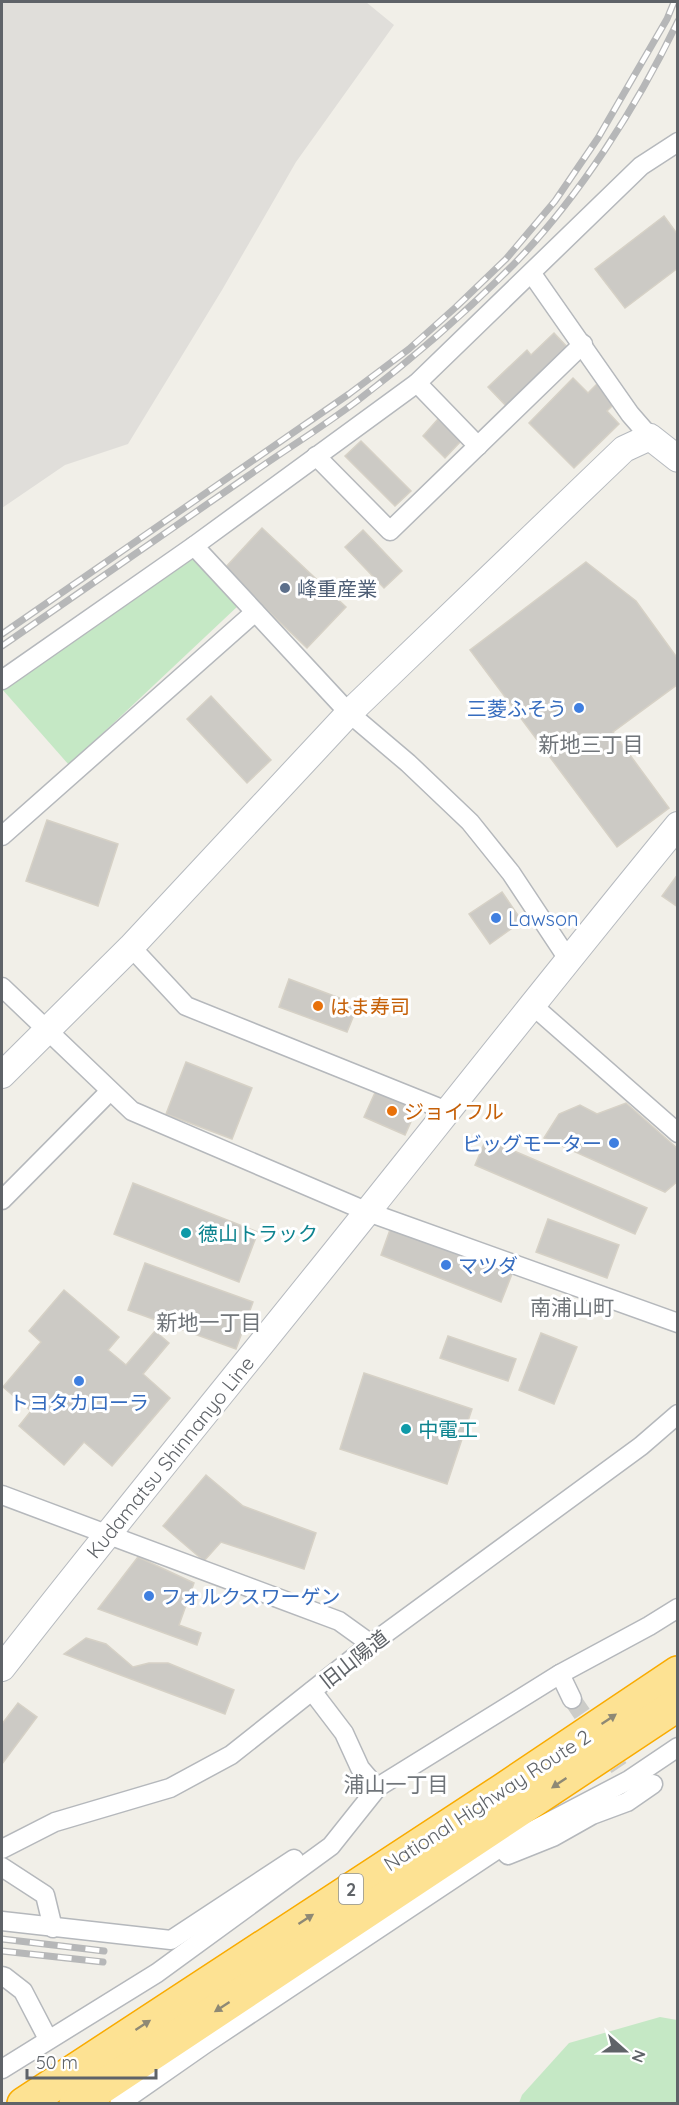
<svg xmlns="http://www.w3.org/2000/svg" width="679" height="2105" viewBox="0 0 679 2105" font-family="Quicksand,'Noto Sans JP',sans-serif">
<rect width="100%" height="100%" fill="#f1efe8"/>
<polygon fill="#e0deda" points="2,2 366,2 394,25 296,162 222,290 128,444 65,465 2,508"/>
<g fill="#c5e8c5">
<polygon points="192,555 239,605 69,765 2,689"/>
<polygon points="660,2017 677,2020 677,2103 519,2103 522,2095 569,2043"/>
</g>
<g fill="#cccac5" stroke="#d6d1c6" stroke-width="1.5">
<polygon points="664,216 678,235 678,268 625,308 595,269"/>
<polygon points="554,333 570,350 508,408 488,387 527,350 531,355"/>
<polygon points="573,378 588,393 600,381 618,400 607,411 619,424 574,468 529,423"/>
<polygon points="438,419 461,441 445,458 423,436"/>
<polygon points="361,441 411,491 395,506 345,456"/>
<polygon points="262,528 346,607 307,648 224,569"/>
<polygon points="363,530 402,571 384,588 345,547"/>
<polygon points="586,562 636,601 678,659 678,684 613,732 669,808 617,847 470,650"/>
<polygon points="211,696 271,760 247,783 187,719"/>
<polygon points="47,820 118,844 98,906 26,881"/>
<polygon points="678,874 678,907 662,896"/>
<polygon points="502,892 522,921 490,944 469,914"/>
<polygon points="289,979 358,1005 347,1032 279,1007"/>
<polygon points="186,1062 252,1088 232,1139 166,1114"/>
<polygon points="378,1086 419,1104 405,1135 364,1117"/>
<polygon points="626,1103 678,1149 678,1181 665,1192 544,1138 559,1114 580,1105 597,1114"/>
<polygon points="486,1139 647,1208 635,1234 475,1165"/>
<polygon points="133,1183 258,1232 239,1282 114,1234"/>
<polygon points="548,1219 619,1245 607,1278 536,1252"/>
<polygon points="391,1227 512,1274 501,1302 381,1255"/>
<polygon points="145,1263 253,1302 236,1349 128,1310"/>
<polygon points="64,1290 119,1337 108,1350 126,1365 155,1331 169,1343 143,1374 170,1398 112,1466 84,1442 64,1465 19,1426 31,1411 3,1387 41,1342 29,1331"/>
<polygon points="541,1333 577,1347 554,1404 519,1390"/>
<polygon points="448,1336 516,1359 508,1381 440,1358"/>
<polygon points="364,1373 472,1409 447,1484 340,1449"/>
<polygon points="206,1475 243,1506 316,1533 304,1569 221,1542 204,1561 163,1526"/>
<polygon points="138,1557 194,1583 179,1625 201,1633 197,1645 98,1609"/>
<polygon points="86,1638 106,1644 133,1667 149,1663 168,1663 234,1690 225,1714 64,1654"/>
<polygon points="18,1703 37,1717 2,1764 2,1724"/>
</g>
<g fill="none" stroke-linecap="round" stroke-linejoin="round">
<polyline stroke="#ccccc8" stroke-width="18" stroke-dasharray="18 9" stroke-linecap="butt" points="572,1699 619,1768"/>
<defs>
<g id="street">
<polyline points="532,274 630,414 650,437"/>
<polyline points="417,383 478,446"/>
<polyline points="316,456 390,531 583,344"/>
<polyline points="194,546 349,713 408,763 470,822 511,873 568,959"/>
<polyline points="2,680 194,546 417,383 641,166 678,142"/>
<polyline points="2,836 255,612"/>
<polyline points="131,947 186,1006 447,1111"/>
<polyline points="2,987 132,1111 368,1212 678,1323"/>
<polyline points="531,1004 678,1133"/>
<polyline points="2,1200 110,1091"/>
<polyline points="2,1495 339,1621 371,1644"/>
<polyline points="560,1674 572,1699"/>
<polyline points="312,1691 344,1733 360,1768 377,1788"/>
<polyline points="2,1849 55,1822 170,1788 231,1755 371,1644 641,1446 678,1414"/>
<polyline points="506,1853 508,1855 553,1837 592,1815 627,1802 653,1784"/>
<polyline points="2,1867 45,1895 53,1928"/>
<polyline points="2,1921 171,1940 294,1859"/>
<polyline points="2,1976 5,1977 23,1991 48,2039"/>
<polyline points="2,2069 157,1973 331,1846 378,1787 560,1674 649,1626 678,1608"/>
<polyline points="119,2104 205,2044 501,1847 629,1780 678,1747"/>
</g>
<g id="secondary">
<polyline points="2,1075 131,947 349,713 624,449 650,437 678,459"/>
<path d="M2,1668C122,1514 246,1364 368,1211C471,1082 573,953 678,825"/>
</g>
<g id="highway">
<polyline points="24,2104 502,1791 678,1673"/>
<polyline points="76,2104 678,1704"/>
</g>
</defs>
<use href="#street" stroke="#b5b8bc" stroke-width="21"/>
<use href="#secondary" stroke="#b6babf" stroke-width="28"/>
<use href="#highway" stroke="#f9ab00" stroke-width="36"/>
<use href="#street" stroke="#fff" stroke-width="18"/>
<use href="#secondary" stroke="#fff" stroke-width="26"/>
<use href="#highway" stroke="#fde293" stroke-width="33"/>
<defs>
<g id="rail">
<polyline points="2,634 349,394 409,349 456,307 506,259 555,201 598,138 667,19 674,2"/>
<path d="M2,646C83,590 164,534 245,478C282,452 321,428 357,401C412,359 464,314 513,265C578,199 638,105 678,21"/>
<polyline points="2,1939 104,1951"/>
<polyline points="2,1951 103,1962"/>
</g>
</defs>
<use href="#rail" stroke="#b6b7b8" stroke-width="7"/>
<use href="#rail" stroke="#fff" stroke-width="4.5" stroke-dasharray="14" stroke-linecap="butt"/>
</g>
<defs><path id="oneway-solid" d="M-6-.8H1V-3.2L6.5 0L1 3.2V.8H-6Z" transform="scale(1.5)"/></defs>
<g fill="#8e8975">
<use href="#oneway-solid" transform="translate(609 1719) rotate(-34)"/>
<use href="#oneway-solid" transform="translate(559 1783) rotate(146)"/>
<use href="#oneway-solid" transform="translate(306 1919) rotate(-33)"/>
<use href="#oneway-solid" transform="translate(222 2007) rotate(147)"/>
<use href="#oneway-solid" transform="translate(143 2025) rotate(-33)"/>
</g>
<circle fill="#5c6f8a" stroke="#fff" stroke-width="2" cx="285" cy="588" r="6"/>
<g fill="#3f7fe0" stroke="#fff" stroke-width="2">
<circle cx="579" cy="708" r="6"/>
<circle cx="496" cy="918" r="6"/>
<circle cx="614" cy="1143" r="6"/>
<circle cx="446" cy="1265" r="6"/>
<circle cx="79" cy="1381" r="6"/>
<circle cx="149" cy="1596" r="6"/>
</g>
<g fill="#e8710a" stroke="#fff" stroke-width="2">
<circle cx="318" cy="1006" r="6"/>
<circle cx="392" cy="1111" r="6"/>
</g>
<g fill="#0f9aa8" stroke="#fff" stroke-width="2">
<circle cx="186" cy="1233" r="6"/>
<circle cx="406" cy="1429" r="6"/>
</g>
<g text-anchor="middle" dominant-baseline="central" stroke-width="6" stroke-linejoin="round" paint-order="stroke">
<rect fill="#fff" stroke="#8f9295" stroke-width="1.5" x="339" y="1874" width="24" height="30" rx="4.5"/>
<g font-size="18" font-weight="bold" fill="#5f6368">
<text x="351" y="1889">2</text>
</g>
<g font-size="20" fill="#4e5e75" stroke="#fff" text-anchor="start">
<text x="297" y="588">峰重産業</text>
</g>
<g font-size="20" fill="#366cbe" stroke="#fff" text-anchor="start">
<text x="567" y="708" text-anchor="end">三菱ふそう</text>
<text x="508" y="918">Lawson</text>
<text x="602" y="1143" text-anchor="end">ビッグモーター</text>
<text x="458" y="1265">マツダ</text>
<text x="79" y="1402" text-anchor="middle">トヨタカローラ</text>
<text x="161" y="1596">フォルクスワーゲン</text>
</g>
<g font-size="20" fill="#c56008" stroke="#fff" text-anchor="start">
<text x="330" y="1006">はま寿司</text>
<text x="404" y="1111">ジョイフル</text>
</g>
<g font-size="20" fill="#0d838f" stroke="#fff" text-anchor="start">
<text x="198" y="1233">徳山トラック</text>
<text x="418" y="1429">中電工</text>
</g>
<g font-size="20" fill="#5f6368" stroke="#fff">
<text transform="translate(170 1457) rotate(-51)">Kudamatsu Shinnanyo Line</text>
<text transform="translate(354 1659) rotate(-38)">旧山陽道</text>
<text transform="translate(487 1800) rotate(-33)">National Highway Route 2</text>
</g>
<g font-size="21" fill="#70757a" stroke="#fff">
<text x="591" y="744">新地三丁目</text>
<text x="572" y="1307">南浦山町</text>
<text x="209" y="1322">新地一丁目</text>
<text x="396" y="1784">浦山一丁目</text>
</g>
</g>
<rect width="679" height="2105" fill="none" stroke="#5f6368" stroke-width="6"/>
<g transform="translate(625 2051) rotate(111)" stroke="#ffffff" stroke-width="4.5" paint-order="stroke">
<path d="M0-4.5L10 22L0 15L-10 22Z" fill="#5f6368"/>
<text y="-9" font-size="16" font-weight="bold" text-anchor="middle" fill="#5f6368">N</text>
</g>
<path d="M27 2069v9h129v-9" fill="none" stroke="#5f6368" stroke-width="3"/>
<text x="36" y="2069" font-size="18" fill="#5f6368" stroke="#ffffff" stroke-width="4.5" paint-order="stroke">50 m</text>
</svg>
